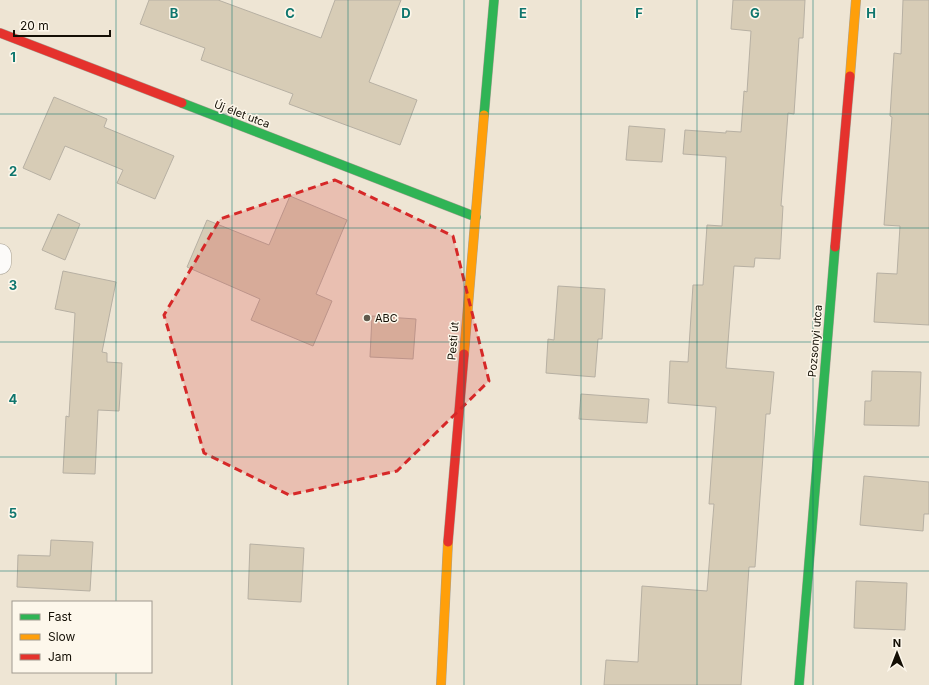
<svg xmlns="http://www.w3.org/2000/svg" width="929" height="685" viewBox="0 0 929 685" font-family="Inter,sans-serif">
<rect width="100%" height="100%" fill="#eee5d4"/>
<g fill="#d7ccb6" stroke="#b7b0a3">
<polygon points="149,0 218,0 321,38 335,0 401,0 369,82 417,100 400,145 289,104 293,94 201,60 205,48 140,24"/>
<polygon points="733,0 805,0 803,38 799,38 794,114 788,113 781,206 783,206 780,259 755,258 754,267 734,266 726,368 774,372 770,414 766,414 755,567 749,567 741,685 604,685 606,660 638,662 642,586 707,591 714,504 709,504 716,407 668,403 670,361 688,362 693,285 703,285 707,225 722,226 726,157 683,154 685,130 726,133 726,131 741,132 744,91 747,92 751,31 731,29"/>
<polygon points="903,0 929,0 929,325 874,322 877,273 897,274 900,226 884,225 892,117 890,116 894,53 901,54"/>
<polygon points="54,97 107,119 104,127 174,156 155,199 117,183 123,170 65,146 50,180 23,168"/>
<polygon points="629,126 665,129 662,162 626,160"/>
<polygon points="290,196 347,220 316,294 332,301 313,346 251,320 260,299 187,267 207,220 269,245"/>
<polygon points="58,214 80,224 65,260 42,250"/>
<polygon points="63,271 116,282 102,352 107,353 107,362 122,363 119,411 98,410 95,474 63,473 66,416 69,417 75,313 55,309"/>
<polygon points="558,286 605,289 602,339 598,339 595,377 546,373 548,339 554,340"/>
<polygon points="372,316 416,319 413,359 370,357"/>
<polygon points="872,371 921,372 919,426 864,425 865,401 871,401"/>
<polygon points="581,394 649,399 647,423 579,419"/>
<polygon points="864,476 929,482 929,514 924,514 923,531 860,525"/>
<polygon points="51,540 93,542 90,591 17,587 18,555 50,556"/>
<polygon points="250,544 304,548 301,602 248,599"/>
<polygon points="856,581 907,583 905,630 854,628"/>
</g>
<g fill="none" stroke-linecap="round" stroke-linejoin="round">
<defs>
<polyline id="street" points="0,255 0,263"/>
<g id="fast">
<polyline points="182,103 476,217"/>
<polyline points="484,115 494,0"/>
<polyline points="799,685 835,247"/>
</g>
<g id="slow">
<polyline points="850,76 856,0"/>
<polyline points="464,354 484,115"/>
<polyline points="441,685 448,542"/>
</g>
<g id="jam">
<polyline points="0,33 182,103"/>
<polyline points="835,247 850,76"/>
<polyline points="448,542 464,354"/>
</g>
</defs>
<use href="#street" stroke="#a7a194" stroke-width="23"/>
<use href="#fast" stroke="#a7a194" stroke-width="10"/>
<use href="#slow" stroke="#a7a194" stroke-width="10"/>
<use href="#jam" stroke="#a7a194" stroke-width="10"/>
<use href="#street" stroke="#fcfbf9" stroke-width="22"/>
<use href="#fast" stroke="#30b455" stroke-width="9"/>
<use href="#slow" stroke="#ff9f0a" stroke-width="9"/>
<use href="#jam" stroke="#e5322d" stroke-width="9"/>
</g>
<path fill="#d62828" fill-opacity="0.2" stroke="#d62828" stroke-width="3" stroke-dasharray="8 5" stroke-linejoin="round" d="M335,180L453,236L489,381L397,471L289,495L204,453L164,315L220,219Z"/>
<path fill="none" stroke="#0f766e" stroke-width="1" stroke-opacity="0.55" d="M116,0V602M232,0V685M348,0V685M464,0V685M581,0V685M697,0V685M813,0V685M0,114H929M0,228H929M0,342H929M0,457H929M0,571H929M116,672V685"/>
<circle fill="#605a4d" stroke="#fdf7eb" stroke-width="1.5" cx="367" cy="318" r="4"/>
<g text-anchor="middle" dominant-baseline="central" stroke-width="3" stroke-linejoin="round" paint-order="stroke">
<g font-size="11" fill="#140f05" stroke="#fdf7eb">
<text transform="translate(242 114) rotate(21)">Új élet utca</text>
<text transform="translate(453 341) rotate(-85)">Pesti út</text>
<text transform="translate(815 341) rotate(-85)">Pozsonyi utca</text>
</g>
<g font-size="11" fill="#140f05" stroke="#fdf7eb" text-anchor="start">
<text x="375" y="318">ABC</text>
</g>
</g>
<g font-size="13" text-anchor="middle" font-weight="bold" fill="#0f766e" stroke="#fdf7eb" stroke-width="3" stroke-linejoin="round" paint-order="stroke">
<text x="174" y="18">B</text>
<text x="290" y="18">C</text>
<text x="406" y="18">D</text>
<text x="523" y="18">E</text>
<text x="639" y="18">F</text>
<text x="755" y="18">G</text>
<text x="871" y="18">H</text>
<text x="13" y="62">1</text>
<text x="13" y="176">2</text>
<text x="13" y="290">3</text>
<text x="13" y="404">4</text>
<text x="13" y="518">5</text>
</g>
<rect x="12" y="601" width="140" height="72" fill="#fdf7eb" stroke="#a09a8f"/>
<rect x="20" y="614" width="20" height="6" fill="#30b455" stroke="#a09a8f"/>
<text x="48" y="621" font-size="12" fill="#140f05">Fast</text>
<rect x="20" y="634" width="20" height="6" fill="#ff9f0a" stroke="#a09a8f"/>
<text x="48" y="641" font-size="12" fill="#140f05">Slow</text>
<rect x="20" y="654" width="20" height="6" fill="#e5322d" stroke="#a09a8f"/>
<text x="48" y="661" font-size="12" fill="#140f05">Jam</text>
<g transform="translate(897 653)" stroke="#fdf7eb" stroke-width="3" paint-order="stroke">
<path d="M0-3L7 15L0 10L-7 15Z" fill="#140f05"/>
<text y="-6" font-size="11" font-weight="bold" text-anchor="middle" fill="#140f05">N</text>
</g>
<path d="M14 30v6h96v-6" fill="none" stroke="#140f05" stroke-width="2"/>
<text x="20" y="30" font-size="12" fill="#140f05" stroke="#fdf7eb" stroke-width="3" paint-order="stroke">20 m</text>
</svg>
